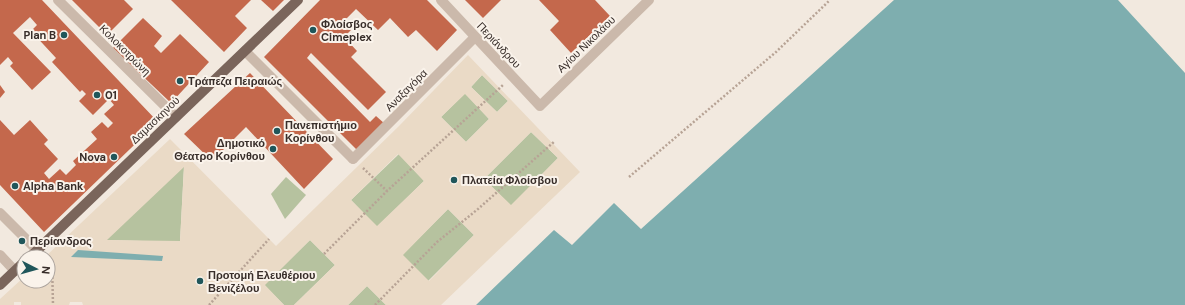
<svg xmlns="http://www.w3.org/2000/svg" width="1185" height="305" viewBox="0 0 1185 305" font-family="'DM Sans',sans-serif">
<rect width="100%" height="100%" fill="#f2e9df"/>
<g fill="#b6c29f">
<polygon points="482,75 508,101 497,112 471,87"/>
<polygon points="465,93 489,119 466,142 441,117"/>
<polygon points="531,132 558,158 511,206 484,179"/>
<polygon points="399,154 424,181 377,227 351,200"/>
<polygon points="184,166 180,242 106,240"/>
<polygon points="286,177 306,195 285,219 271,194"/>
<polygon points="448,209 474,235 428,281 402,255"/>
<polygon points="310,240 335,265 294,305 284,305 264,285"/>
<polygon points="367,286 386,305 348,305"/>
</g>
<path fill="#eadac6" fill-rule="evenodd" d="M468,55L580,172L441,305H386L367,286L348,305H294L335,265L310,240L265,285L284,305H83L82,302H70L69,305H21V302H14V305H0V299L24,277V281H48V257H45L170,139L276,246L399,126ZM482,75L508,101L497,112L471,87ZM465,94L489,119L466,142L441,117ZM531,132L558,158L511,205L484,179ZM398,154L424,181L377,226L351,200ZM184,167L180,241L107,240ZM448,209L474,235L429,281L403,255Z"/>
<g fill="#7eaeaf">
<polygon points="894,0 1118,0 1185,73 1185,305 476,305 554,230 572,245 614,203 641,229"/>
<polygon points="78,250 163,256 162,261 71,257"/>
</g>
<g fill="#c4684c">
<polygon points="0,0 42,0 158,122 44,232 0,185 0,120 14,135 30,120 48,140 44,144 58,159 44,173 49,179 60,169 66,175 76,165 73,161 97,139 91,132 102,122 108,128 113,123 104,114 114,105 109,99 93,115 79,101 86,94 82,90 80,92 52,62 56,58 31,31 37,25 30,17 13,33 51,72 32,90 10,66 13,63 8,57 0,65"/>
<polygon points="72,0 124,0 133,9 107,35"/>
<polygon points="171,0 251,0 235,16 247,28 224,52"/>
<polygon points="261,0 284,0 273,11"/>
<polygon points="320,0 427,0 457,30 437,51 416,30 408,37 390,18 378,30 356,9 343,22 351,30 344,37 357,51 351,57 386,92 368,110 311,53 307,58 370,122 376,116 385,124 358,151 264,57"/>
<polygon points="465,0 501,0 483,18"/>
<polygon points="539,0 595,0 610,16 571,53 550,30 559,21"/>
<polygon points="143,18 162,36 154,46 161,53 180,34 209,62 171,103 113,48"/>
<polygon points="250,73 333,159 304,189 246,127 212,161 184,134"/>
<polygon points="0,85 5,92 0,98"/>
</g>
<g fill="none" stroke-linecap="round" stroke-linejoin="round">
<g stroke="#b7a395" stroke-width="2.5" stroke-dasharray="2 2" stroke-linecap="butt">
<polyline points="363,168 387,191"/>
<polyline points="629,177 776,52 830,0"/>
<polyline points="324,254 387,191 503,85"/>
<polyline points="48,259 52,262 53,305"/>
<polyline points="209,305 269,239"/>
<polyline points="375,305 437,242 478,209 555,141"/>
</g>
<g stroke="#cbb9ab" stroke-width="10">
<polyline points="58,0 176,117"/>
<polyline points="245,51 353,159"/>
<polyline points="0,213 37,250"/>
<polyline points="0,255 15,271"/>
</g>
<g stroke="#cbb9ab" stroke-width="10">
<polyline points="441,0 540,106 649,0"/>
<polyline points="353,159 475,37"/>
</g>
<g stroke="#7a655b" stroke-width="10">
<polyline points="30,257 298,0"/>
<polyline points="0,285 24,262"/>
</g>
</g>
<g fill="#20565a" stroke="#faf3eb" stroke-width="1.5">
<circle cx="313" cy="30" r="4"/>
<circle cx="64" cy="35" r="4"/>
<circle cx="180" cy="81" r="4"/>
<circle cx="97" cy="95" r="4"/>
<circle cx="277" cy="131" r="4"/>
<circle cx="273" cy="149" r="4"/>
<circle cx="114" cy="157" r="4"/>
<circle cx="454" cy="180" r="4"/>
<circle cx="15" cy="186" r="4"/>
<circle cx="22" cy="241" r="4"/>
<circle cx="200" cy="281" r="4"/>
</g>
<g text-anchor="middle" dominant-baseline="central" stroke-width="4" stroke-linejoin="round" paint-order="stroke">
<g font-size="11" font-weight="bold" fill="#382e2a" stroke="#faf3eb" text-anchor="start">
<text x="321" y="24">Φλοίσβος<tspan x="321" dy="13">Cimeplex</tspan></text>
<text x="56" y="35" text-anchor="end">Plan B</text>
<text x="188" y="81">Τράπεζα Πειραιώς</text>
<text x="105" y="95">01</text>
<text x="285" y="125">Πανεπιστήμιο<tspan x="285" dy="13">Κορίνθου</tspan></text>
<text x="265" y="143" text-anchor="end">Δημοτικό<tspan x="265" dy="13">Θέατρο Κορίνθου</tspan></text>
<text x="106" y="157" text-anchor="end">Nova</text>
<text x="462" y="180">Πλατεία Φλοίσβου</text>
<text x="23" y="186">Alpha Bank</text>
<text x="30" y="241">Περίανδρος</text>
<text x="208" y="275">Προτομή Ελευθέριου<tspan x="208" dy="13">Βενιζέλου</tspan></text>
</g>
<g font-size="11" fill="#382e2a" stroke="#faf3eb">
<text transform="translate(586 44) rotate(-44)">Αγίου Νικολάου</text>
<text transform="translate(499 45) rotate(47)">Περιάνδρου</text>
<text transform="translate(125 50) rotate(45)">Κολοκοτρώνη</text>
<text transform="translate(406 90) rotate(-45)">Αναξαγόρα</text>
<text transform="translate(155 120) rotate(-44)">Δαμασκηνού</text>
</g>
</g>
<g transform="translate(36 269) rotate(96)"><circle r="19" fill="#faf3eb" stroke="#aca49e"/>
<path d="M0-3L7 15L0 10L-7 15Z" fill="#20565a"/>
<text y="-6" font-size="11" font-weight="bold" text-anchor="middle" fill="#382e2a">N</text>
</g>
</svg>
